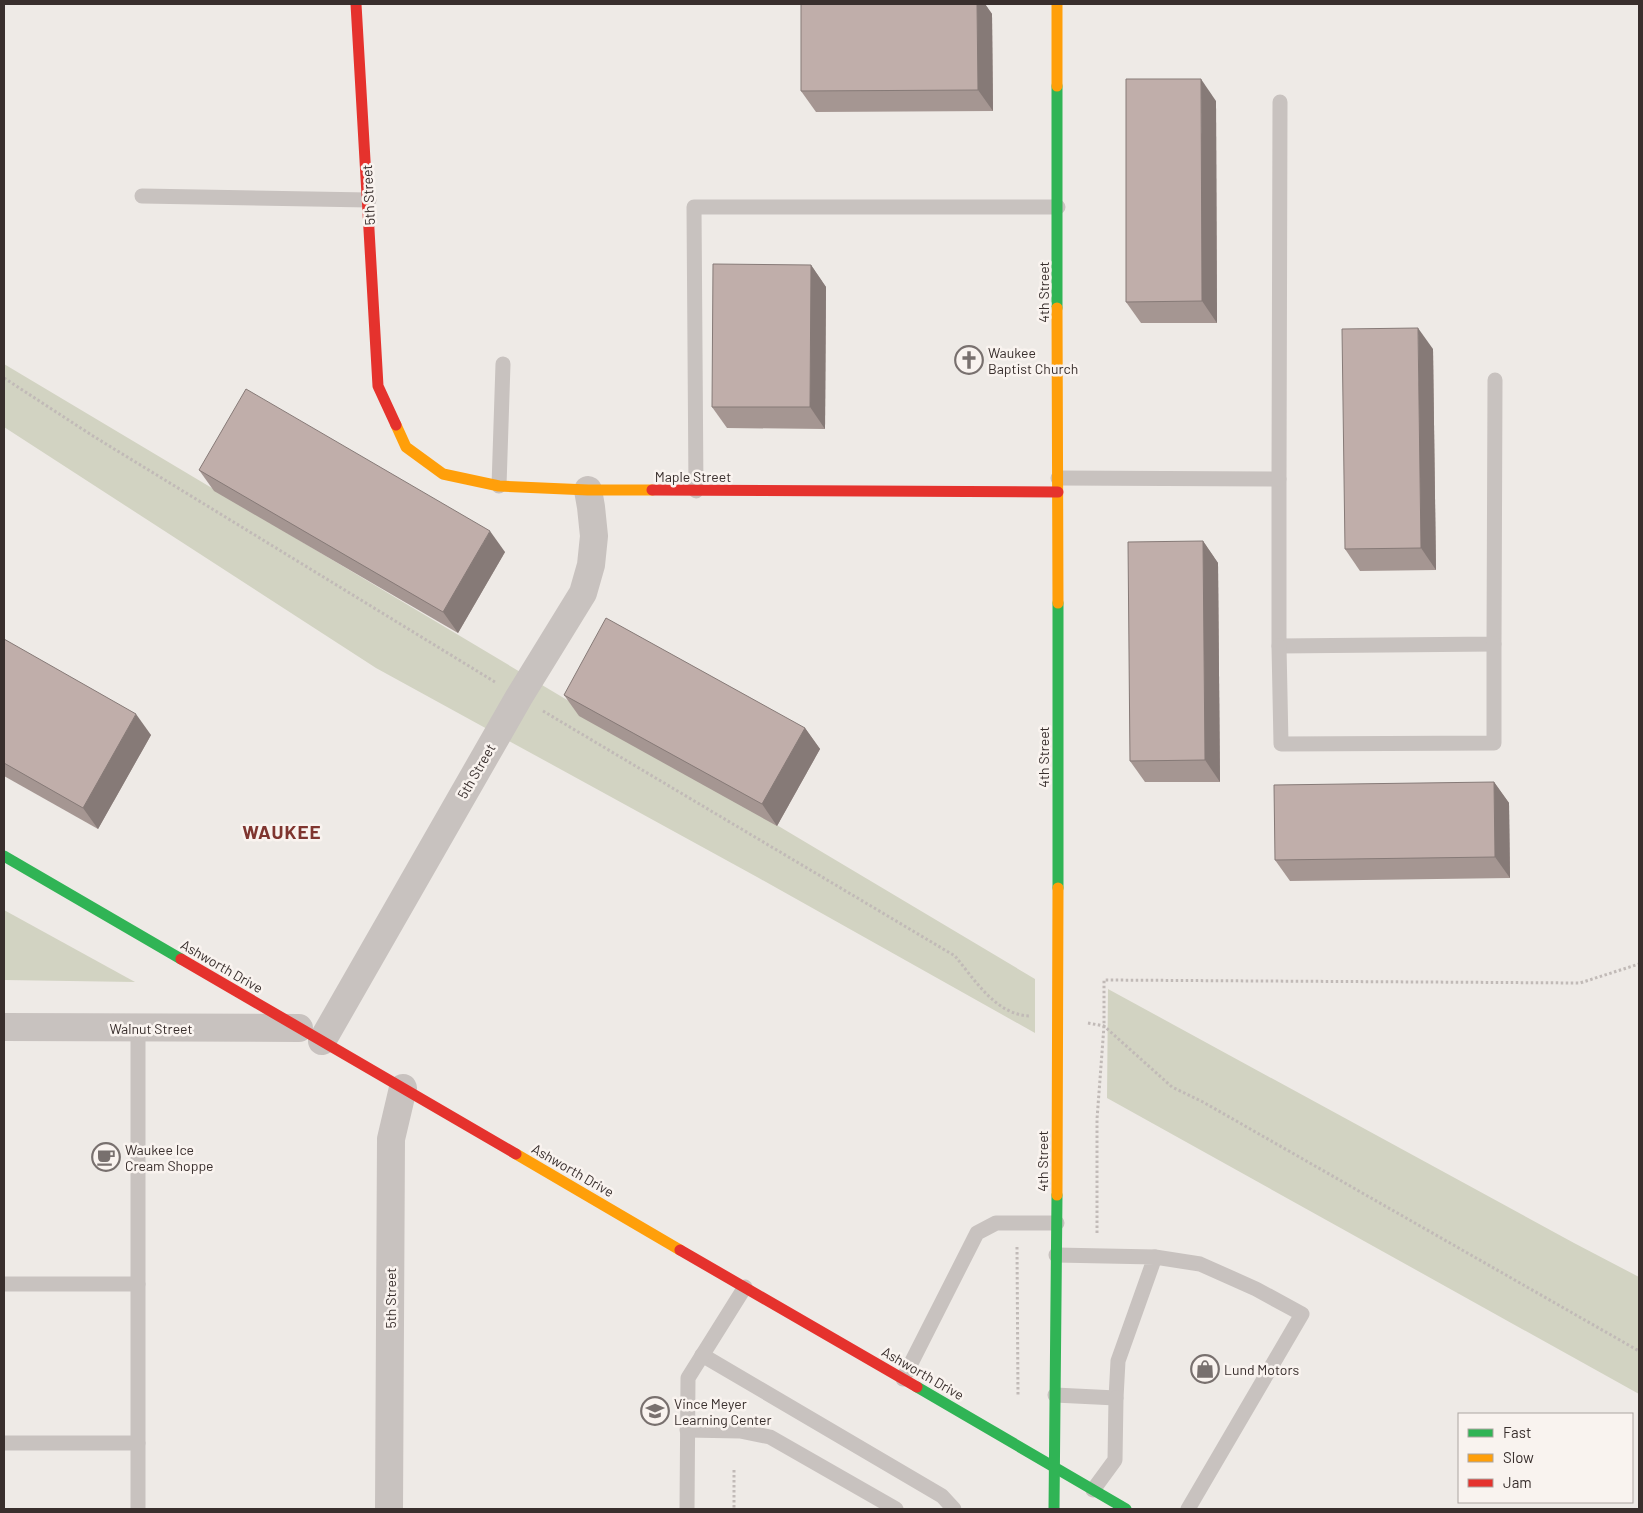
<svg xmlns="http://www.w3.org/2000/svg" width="1643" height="1513" viewBox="0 0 1643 1513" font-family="Barlow,sans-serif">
<rect width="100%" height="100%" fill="#eeeae6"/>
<g fill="#d2d3c2">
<polygon points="4,364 1035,979 1035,1033 757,877 376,668 4,427"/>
<polygon points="4,910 135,982 4,980"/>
<polygon points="1108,989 1574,1243 1639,1277 1639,1394 1107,1098"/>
</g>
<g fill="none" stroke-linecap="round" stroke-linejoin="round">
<g stroke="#c1bab7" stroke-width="3" stroke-dasharray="2.5 2.5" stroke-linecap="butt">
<polyline points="4,378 93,436 495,682"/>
<path d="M543,711L955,956C975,980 996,1015 1030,1016"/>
<polyline points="1088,1023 1104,1026 1172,1087 1203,1102 1639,1351"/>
<polyline points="1097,1233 1097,1119 1104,1026 1104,980 1580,983 1639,964"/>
<polyline points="1017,1247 1018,1396"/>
<polyline points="734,1470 734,1509"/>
</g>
<g stroke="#c8c2bf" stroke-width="15">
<polyline points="142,196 369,200"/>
<polyline points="1058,478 1279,479 1279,646 1494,644 1495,380"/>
<polyline points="1279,479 1280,102"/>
<polyline points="499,486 503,364"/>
<polyline points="696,491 694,207 1058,207"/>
<polyline points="1279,646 1281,744 1494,743 1494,644"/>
<polyline points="1155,1257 1200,1264 1256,1289 1302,1314 1188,1509"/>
<polyline points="4,1284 138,1284"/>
<polyline points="702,1355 942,1496 954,1509"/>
<polyline points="903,1379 977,1233 996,1223 1057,1223"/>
<polyline points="1055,1395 1116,1398 1118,1361 1155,1257 1056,1255"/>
<polyline points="687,1430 740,1431 770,1437 896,1509"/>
<polyline points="4,1443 138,1443"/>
<polyline points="1093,1490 1115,1460 1116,1398"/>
<polyline points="138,1509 138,1028"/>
<polyline points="687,1509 688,1378 745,1287"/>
</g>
<g stroke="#c8c2bf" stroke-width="28">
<polyline points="4,1027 299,1028"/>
<polyline points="322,1041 519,697 583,593 591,565 594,536 591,507 588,490"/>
<polyline points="389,1509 391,1139 403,1088"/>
</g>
<g stroke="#30b455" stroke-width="11">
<polyline points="1057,86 1057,308"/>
<polyline points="1058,603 1058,888"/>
<polyline points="4,856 181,959"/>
<polyline points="917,1387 1126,1509"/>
<polyline points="1054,1509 1057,1195"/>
</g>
<g stroke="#ff9f0a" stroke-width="11">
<polyline points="1057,4 1057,86"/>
<polyline points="1057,308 1058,603"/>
<polyline points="396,425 406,447 443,474 499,486 588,490 652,490"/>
<polyline points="516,1154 680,1250"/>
<polyline points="1057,1195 1058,888"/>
</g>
<g stroke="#e5322d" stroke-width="11">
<polyline points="356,4 378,386 396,425"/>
<polyline points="652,490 1058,492"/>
<polyline points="181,959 516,1154"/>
<polyline points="680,1250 917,1387"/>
</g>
</g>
<g fill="#a59692">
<polygon points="801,4 985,4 992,14 993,111 816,112 801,91"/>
<polygon points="1216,101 1217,323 1141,323 1126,302"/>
<polygon points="811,265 826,287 825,429 727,428 712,407"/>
<polygon points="1433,349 1436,570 1360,571 1345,549"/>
<polygon points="199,470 505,552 458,633 214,491"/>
<polygon points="1203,541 1218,563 1220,782 1145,782 1130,761"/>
<polygon points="4,639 151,735 98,829 4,776"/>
<polygon points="564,695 805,728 820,749 777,826 579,716"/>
<polygon points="1494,782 1509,803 1510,878 1290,881 1275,860"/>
</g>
<g fill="#867a77">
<polygon points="977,4 985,4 992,14 993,111 978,90"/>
<polygon points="1201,79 1216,101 1217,323 1202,301"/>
<polygon points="811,265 826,287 825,429 810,407"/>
<polygon points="1418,328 1433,349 1436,570 1421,548"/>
<polygon points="490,531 505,552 458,633 443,612"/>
<polygon points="1203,541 1218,563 1220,782 1205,760"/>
<polygon points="136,714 151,735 98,829 83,808"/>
<polygon points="805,728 820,749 777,826 762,804"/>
<polygon points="1494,782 1509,803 1510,878 1495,857"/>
</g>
<g fill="#c0aeaa" stroke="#867a77">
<polygon points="801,4 977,4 978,90 801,91"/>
<polygon points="1126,79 1201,79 1202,301 1126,302"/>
<polygon points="713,264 811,265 810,407 712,407"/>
<polygon points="1418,328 1421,548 1345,549 1342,329"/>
<polygon points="246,389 490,531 443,612 199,470"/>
<polygon points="1203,541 1205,760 1130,761 1128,542"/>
<polygon points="606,618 805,728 762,804 564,695"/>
<polygon points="4,639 136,714 83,808 4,763"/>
<polygon points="1494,782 1495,857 1275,860 1274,785"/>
</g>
<defs>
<symbol id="church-ring" viewBox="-11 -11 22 22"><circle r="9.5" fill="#f9f3ef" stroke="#78706e" stroke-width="1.5"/><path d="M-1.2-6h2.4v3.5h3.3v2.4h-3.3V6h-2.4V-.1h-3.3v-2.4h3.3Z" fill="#78706e"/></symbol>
<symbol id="cafe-ring" viewBox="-11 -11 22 22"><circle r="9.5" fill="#f9f3ef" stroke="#78706e" stroke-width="1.5"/><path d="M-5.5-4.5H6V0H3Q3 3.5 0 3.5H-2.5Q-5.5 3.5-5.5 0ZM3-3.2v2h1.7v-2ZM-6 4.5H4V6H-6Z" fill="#78706e"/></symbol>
<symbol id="shop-ring" viewBox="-11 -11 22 22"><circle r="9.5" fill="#f9f3ef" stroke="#78706e" stroke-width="1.5"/><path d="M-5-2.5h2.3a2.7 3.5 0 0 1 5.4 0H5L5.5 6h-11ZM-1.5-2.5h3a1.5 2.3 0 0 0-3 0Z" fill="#78706e"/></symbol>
<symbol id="school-ring" viewBox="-11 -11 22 22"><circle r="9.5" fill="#f9f3ef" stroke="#78706e" stroke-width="1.5"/><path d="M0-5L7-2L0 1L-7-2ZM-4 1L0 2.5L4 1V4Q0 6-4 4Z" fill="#78706e"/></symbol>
</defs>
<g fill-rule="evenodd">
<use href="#church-ring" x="953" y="344" width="32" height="32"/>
<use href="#cafe-ring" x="90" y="1141" width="32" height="32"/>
<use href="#shop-ring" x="1189" y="1353" width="32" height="32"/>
<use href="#school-ring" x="639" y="1395" width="32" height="32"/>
</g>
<g text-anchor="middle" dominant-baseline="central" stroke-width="5" stroke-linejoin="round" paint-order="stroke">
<g font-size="14" fill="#392f2d" stroke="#f9f3ef">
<text transform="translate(368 195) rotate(-93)">5th Street</text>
<text transform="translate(1043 292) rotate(-90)">4th Street</text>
<text x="693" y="476">Maple Street</text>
<text transform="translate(1043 757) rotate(-90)">4th Street</text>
<text transform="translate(476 771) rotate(-60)">5th Street</text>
<text transform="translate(222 966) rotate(30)">Ashworth Drive</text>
<text x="151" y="1028">Walnut Street</text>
<text transform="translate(1042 1161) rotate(-90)">4th Street</text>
<text transform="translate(573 1170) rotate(30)">Ashworth Drive</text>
<text transform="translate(390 1298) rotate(-90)">5th Street</text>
<text transform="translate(923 1373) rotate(30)">Ashworth Drive</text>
</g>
<g font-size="14" fill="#392f2d" stroke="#f9f3ef" text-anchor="start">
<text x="988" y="352">Waukee<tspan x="988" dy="16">Baptist Church</tspan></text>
<text x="125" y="1149">Waukee Ice<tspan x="125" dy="16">Cream Shoppe</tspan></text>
<text x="1224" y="1369">Lund Motors</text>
<text x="674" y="1403">Vince Meyer<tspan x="674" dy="16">Learning Center</tspan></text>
</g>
<g font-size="19" font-weight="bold" letter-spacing="1" fill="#7f352f" stroke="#f9f3ef">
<text x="282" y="831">WAUKEE</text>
</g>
</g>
<rect width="1643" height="1513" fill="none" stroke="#392f2d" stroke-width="10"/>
<rect x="1458" y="1413" width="175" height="90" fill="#f9f3ef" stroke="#aca5a1"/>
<rect x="1468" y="1429" width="25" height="8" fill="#30b455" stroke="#aca5a1"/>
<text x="1503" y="1438" font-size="15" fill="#392f2d">Fast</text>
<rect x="1468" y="1454" width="25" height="8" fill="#ff9f0a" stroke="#aca5a1"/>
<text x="1503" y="1463" font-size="15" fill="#392f2d">Slow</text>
<rect x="1468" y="1479" width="25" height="8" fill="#e5322d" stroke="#aca5a1"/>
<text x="1503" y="1488" font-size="15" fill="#392f2d">Jam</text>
</svg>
